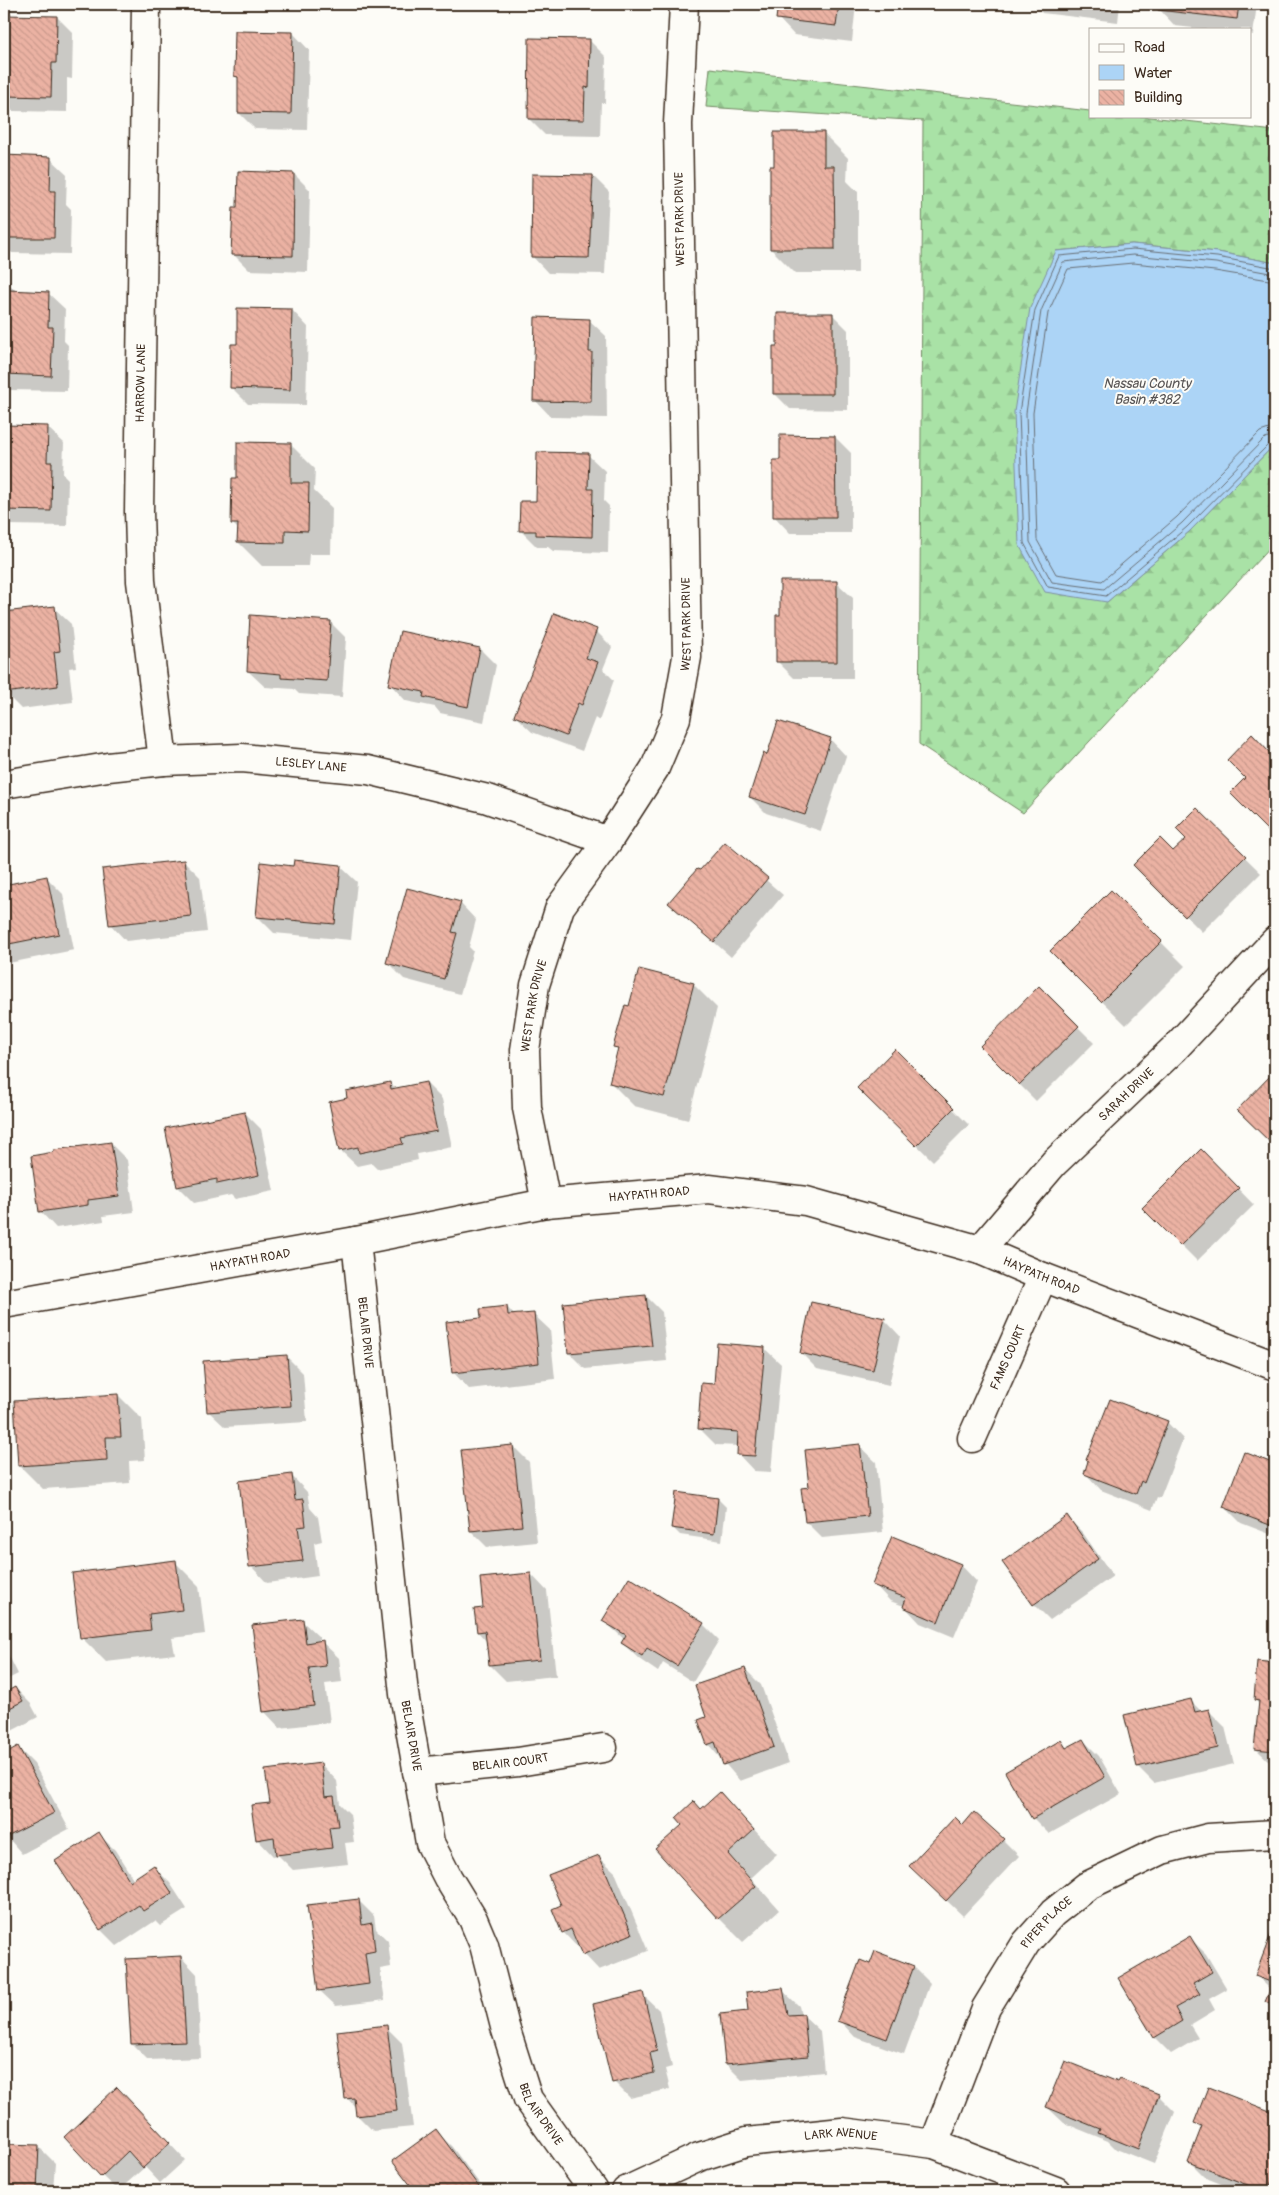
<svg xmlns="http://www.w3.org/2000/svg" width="1279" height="2195" viewBox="0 0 1279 2195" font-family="Pangolin,sans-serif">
<defs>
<pattern id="forest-firs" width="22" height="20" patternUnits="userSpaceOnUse" patternTransform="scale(1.25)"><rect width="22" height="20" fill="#a9e2a6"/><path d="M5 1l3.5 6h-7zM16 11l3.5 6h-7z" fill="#92c28e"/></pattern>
<pattern id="building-back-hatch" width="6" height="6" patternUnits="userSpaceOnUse" patternTransform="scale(1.25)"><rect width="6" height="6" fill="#ebb2a3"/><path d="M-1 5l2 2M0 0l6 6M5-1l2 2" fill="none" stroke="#ca998c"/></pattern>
</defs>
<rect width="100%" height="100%" fill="#fdfcf7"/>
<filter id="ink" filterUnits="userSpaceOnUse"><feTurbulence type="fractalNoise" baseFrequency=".02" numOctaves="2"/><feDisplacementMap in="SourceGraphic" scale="10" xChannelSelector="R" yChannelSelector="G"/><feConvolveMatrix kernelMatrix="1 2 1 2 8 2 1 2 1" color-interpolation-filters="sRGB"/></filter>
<g filter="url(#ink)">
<polygon fill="url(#forest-firs)" stroke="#728662" points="710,68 1090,111 1090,116 1141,116 1275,131 1275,263 1218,252 1132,244 1056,251 1107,602 1190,531 1275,444 1275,542 1023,813 919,744 923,121 706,107"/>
<polygon fill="#acd4f6" stroke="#7f90a0" points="1132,244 1218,252 1275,263 1275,444 1190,531 1107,602 1045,592 1019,545 1014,412 1030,308 1056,251"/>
<g fill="#0003">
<polygon points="779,4 856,4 852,42 794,35 778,18"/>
<polygon points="959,4 980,4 979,6"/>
<polygon points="1033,4 1120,4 1118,22 1042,13"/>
<polygon points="1160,4 1257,4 1253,35 1250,34 1250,29 1202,29 1175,26 1159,9"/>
<polygon points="4,16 57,17 73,33 72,79 67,78 67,112 13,111 4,102"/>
<polygon points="293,33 309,50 307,130 255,129 239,113 240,80 235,76"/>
<polygon points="590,41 606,57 605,103 601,103 600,136 545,135 529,119"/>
<polygon points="824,134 848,158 847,181 858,192 858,273 795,273 771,249 775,167"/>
<polygon points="4,157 50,158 67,174 66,204 71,209 70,254 12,253 4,245"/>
<polygon points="294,174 310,190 308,272 249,270 233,254 239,209"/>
<polygon points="593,176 609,192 605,274 548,273 532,256"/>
<polygon points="4,283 8,283 17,292 48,293 65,309 64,341 68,345 67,391 10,390 4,383"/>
<polygon points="292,310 308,327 306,405 248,404 232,388"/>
<polygon points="832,314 848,330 848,410 790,409 774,393 778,347"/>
<polygon points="589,320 606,336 607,418 551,417 535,400"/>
<polygon points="4,426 47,427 64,443 63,474 68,479 67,526 8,525 4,521"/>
<polygon points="835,437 851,453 851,533 790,533 774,516 782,462"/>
<polygon points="291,445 315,469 314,491 332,508 331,554 309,554 308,566 262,566 238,542 239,530 232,523 238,479"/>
<polygon points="588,455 605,471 604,501 609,506 608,553 553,551 548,547 537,547 520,530 537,502"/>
<polygon points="836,582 853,598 853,678 794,678 777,661 781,617"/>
<polygon points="54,608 71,624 76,667 69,668 73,702 21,709 5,693 4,613"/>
<polygon points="330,622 346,638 342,697 299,694 294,689 265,687 248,671"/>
<polygon points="596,631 612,647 603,669 614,680 599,721 595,718 582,751 532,732 515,716"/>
<polygon points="480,649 496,665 484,722 440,713 435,707 406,701 390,684"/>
<polygon points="830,739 846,756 821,831 766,813 750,797 768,756"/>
<polygon points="1275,749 1275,837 1231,793"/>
<polygon points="1197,810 1261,873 1202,932 1135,865 1173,853 1188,839"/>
<polygon points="725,844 783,895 731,957 670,903"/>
<polygon points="184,861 200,877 207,932 126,941 110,924"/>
<polygon points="340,866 357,882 351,940 274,933 257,916 294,867"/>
<polygon points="47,878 63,894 74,950 4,964 4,892"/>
<polygon points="1111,892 1185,966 1126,1025 1051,951"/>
<polygon points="460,903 476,920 469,947 473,951 460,994 404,979 388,963"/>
<polygon points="693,984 717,1008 688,1120 634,1106 610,1082 619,1050 615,1047"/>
<polygon points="1039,988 1094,1043 1036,1101 981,1046"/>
<polygon points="895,1051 969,1125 933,1161 859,1088"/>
<polygon points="1275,1073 1275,1146 1239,1110"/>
<polygon points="389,1083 396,1089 426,1083 442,1099 452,1147 417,1154 418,1160 377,1169 371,1163 357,1166 340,1150 349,1099"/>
<polygon points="245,1113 261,1129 274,1191 235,1199 231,1195 194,1203 178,1187"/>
<polygon points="111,1144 127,1160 134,1212 103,1216 104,1221 56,1228 40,1211"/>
<polygon points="1201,1151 1254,1205 1197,1261 1144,1208"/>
<polygon points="646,1296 662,1312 667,1361 585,1369 569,1353"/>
<polygon points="507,1307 515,1316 533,1314 550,1330 555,1379 469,1389 453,1372 482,1319"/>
<polygon points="884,1319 900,1336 889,1385 817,1369 801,1353"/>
<polygon points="764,1348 781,1364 771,1472 754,1471 738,1454 739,1446 716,1445 699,1428 715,1386"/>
<polygon points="287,1357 303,1373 307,1422 225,1427 208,1411"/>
<polygon points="118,1395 142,1419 145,1460 129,1461 130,1483 43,1489 19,1465"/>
<polygon points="1167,1422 1183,1439 1160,1498 1157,1497 1152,1510 1101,1490 1085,1473 1089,1461"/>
<polygon points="513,1446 529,1462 537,1542 487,1547 471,1531"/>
<polygon points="859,1446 876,1462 883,1532 822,1538 806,1522 810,1488"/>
<polygon points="1244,1454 1275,1466 1275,1536 1241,1523 1224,1506"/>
<polygon points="291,1475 307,1492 310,1508 318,1517 322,1541 314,1543 318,1576 267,1583 251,1566"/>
<polygon points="718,1499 726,1507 722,1541 680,1535 672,1527"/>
<polygon points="1067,1517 1083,1533 1113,1576 1050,1620 1034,1604 1004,1562"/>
<polygon points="893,1538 961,1565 977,1582 954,1637 920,1623 904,1606 890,1601 874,1584"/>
<polygon points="175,1562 199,1586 205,1634 172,1638 175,1654 106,1662 82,1638 74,1574"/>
<polygon points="531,1574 547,1591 556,1676 506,1681 490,1665 487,1642 478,1632 484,1609"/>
<polygon points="603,1620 703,1624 719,1640 693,1682 663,1663 658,1672 639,1659 622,1643 625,1640"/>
<polygon points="302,1621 319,1637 319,1642 322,1642 339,1658 342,1682 325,1684 330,1722 280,1728 264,1711"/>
<polygon points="4,1646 18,1674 4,1681"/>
<polygon points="1259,1662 1275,1664 1275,1765 1272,1764 1255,1748 1260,1705 1255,1700"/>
<polygon points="745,1669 761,1685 789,1763 740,1781 708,1744 708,1718"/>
<polygon points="15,1688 31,1704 38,1717 4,1735 4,1694"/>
<polygon points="1191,1701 1202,1712 1208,1710 1225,1727 1234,1764 1154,1783 1138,1767"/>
<polygon points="1083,1740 1099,1756 1121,1794 1049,1834 1033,1818 1061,1742 1068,1749"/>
<polygon points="18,1748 34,1764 69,1829 22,1854 4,1833 4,1755"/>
<polygon points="321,1764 337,1781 340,1804 350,1814 354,1842 345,1843 348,1864 293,1870 278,1855 273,1856 257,1839 271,1804"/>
<polygon points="720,1793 777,1854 751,1878 779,1910 743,1942 719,1918 701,1810"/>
<polygon points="963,1826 1003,1840 1019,1856 963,1916 927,1882"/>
<polygon points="98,1834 115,1850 134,1880 154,1867 170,1883 187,1909 160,1926 155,1921 117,1946 101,1930 56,1861"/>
<polygon points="598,1856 615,1872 648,1951 599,1970 563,1932 563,1906"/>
<polygon points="358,1900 374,1916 376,1929 388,1941 391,1967 380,1969 385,2000 336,2006 319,1990"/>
<polygon points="1274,1928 1275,1928 1275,2010 1267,2002 1271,1990 1256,1975"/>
<polygon points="1190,1938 1206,1954 1227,1989 1209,1999 1215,2010 1190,2025 1198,2038 1171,2054 1155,2038"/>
<polygon points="876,1952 914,1967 930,1983 904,2054 855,2037 839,2020 871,1966"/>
<polygon points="181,1957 197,1974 201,2058 148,2060 132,2044"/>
<polygon points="782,1990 799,2006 801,2015 803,2015 820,2031 824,2072 742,2080 726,2064 749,2012"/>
<polygon points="642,1994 659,2010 672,2067 665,2069 670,2089 630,2098 614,2082"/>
<polygon points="386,2027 402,2043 413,2127 373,2131 357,2115 356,2108 347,2098"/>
<polygon points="1120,2080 1159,2096 1175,2112 1154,2164 1116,2149 1108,2141 1064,2123 1047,2107 1119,2084"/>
<polygon points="1209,2089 1275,2115 1275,2191 1239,2191 1206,2178 1190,2162 1202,2129 1196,2123"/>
<polygon points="133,2105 185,2160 160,2183 145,2167 118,2191 102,2176"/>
<polygon points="436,2131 452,2147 485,2191 416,2191 394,2162"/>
<polygon points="4,2145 39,2147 55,2163 53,2191 4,2191"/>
</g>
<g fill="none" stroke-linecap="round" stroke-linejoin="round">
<g stroke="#686e74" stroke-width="1">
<polyline points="1275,268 1217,257 1133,249 1059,256 1035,310 1019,413 1024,543 1048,587 1106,596 1187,527 1270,443 1275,441"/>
<polyline points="1275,274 1216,263 1133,255 1063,262 1041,311 1026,413 1030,542 1052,582 1104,589 1182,523 1265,438 1275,435"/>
<polyline points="1275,281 1215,271 1133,263 1068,269 1048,313 1033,413 1037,540 1056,574 1102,581 1177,517 1260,432 1275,427"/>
</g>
</g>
<g fill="url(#building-back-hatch)" stroke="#3b2a1e">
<polygon points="778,4 839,4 836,26 776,19"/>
<polygon points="1082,4 1102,4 1102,6"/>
<polygon points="1158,4 1239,4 1237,19 1158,10"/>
<polygon points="4,15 57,16 56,63 52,63 51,97 4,96"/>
<polygon points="235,31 293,32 291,114 238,113 238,77 234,76"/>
<polygon points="529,38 590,39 589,88 585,87 584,120 528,119"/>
<polygon points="774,132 824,132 824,166 834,166 835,249 770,249 770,166 774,166"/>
<polygon points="4,155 51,157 50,191 55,191 54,238 4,238"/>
<polygon points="238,171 294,173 293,256 231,255 233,207 237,207"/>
<polygon points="532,174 593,175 589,258 531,257"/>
<polygon points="4,281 9,282 9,290 49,292 48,327 53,327 51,376 4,374"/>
<polygon points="237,308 292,309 290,390 230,388 231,344 237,344"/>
<polygon points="777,313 833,313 833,394 773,394 773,346 777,346"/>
<polygon points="535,317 590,319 589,352 592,352 591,402 533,401"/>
<polygon points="4,425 48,426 47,462 52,462 51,511 4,510"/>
<polygon points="780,435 835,436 836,517 773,517 773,460 780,460"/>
<polygon points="237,442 291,443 291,483 309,483 308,531 285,530 285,543 237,542 238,524 231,524 232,478 237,478"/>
<polygon points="537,452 589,453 588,489 593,489 592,537 536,535 536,531 519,531 520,501 536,501"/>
<polygon points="780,581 837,581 837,662 776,662 776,615 780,615"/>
<polygon points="55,606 60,651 54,652 58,686 4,693 4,612"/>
<polygon points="554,613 597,629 586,658 598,662 582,705 578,703 566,736 514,716"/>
<polygon points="250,615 331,621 327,681 281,678 281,674 247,671"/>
<polygon points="400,631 480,648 468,707 423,697 424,692 388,685"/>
<polygon points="778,721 831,738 805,815 749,797 763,753 767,755"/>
<polygon points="1252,734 1270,753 1275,747 1275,826 1269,832 1230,793 1245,778 1227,760"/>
<polygon points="1197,808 1246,856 1185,917 1133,865 1160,838 1173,851 1186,839 1176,829"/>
<polygon points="725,842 768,878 714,942 668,903 697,869 700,870"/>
<polygon points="184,860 191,916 109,925 102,869"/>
<polygon points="294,860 341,865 335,924 256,917 261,862 293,866"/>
<polygon points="47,876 59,934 4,945 4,885"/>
<polygon points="407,888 461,902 452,932 457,933 444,979 386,963"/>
<polygon points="1111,890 1162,941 1101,1002 1050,951"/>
<polygon points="639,969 694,983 664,1097 609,1083 618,1048 613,1047 625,1005 629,1006"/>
<polygon points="1039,986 1079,1026 1019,1085 980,1046"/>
<polygon points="895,1049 954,1108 916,1146 857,1088"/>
<polygon points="1275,1071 1275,1147 1237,1110"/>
<polygon points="390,1082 391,1089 426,1082 437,1131 401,1138 403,1144 359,1153 358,1147 339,1151 329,1102 347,1098 346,1091"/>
<polygon points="245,1112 259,1175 217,1184 217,1179 177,1187 165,1128"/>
<polygon points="111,1142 119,1196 88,1200 88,1205 39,1212 31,1156 54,1152 54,1150"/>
<polygon points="1201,1149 1239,1188 1180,1246 1142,1208"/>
<polygon points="646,1295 652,1346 568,1353 563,1303"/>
<polygon points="811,1302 885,1318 873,1370 800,1353"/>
<polygon points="507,1306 508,1315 534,1313 539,1363 452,1373 446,1322 481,1318 480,1309"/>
<polygon points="717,1343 765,1347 755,1456 737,1455 738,1432 698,1429 701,1383 714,1384"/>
<polygon points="287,1355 291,1406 207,1412 203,1361"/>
<polygon points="118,1394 121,1437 106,1437 107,1460 18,1466 14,1401"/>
<polygon points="1110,1399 1168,1421 1144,1483 1141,1481 1136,1494 1084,1474 1088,1461 1086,1460"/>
<polygon points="860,1444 868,1516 805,1522 801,1488 809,1487 805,1450"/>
<polygon points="513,1445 522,1526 470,1531 461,1450"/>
<polygon points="1244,1452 1275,1464 1275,1527 1223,1507"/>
<polygon points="292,1474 295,1500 303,1499 306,1526 298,1527 303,1561 249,1567 239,1481"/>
<polygon points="676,1492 718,1498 714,1534 671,1528"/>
<polygon points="1067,1515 1098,1559 1033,1605 1002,1562"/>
<polygon points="892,1536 961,1564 938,1622 903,1607 906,1598 872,1585"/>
<polygon points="176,1560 182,1610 149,1614 151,1630 80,1638 72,1573"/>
<polygon points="531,1573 540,1660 489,1665 485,1631 477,1632 474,1609 483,1608 480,1578"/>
<polygon points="629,1577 704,1623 677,1666 647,1648 642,1656 621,1643 626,1635 602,1621"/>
<polygon points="303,1619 306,1643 323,1640 326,1666 309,1668 314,1706 263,1712 252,1625"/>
<polygon points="1257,1661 1275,1663 1275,1751 1254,1749 1259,1701 1254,1700"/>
<polygon points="745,1668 774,1747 723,1765 715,1742 707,1745 698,1720 706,1717 695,1685"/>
<polygon points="15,1687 23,1701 4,1711 4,1693"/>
<polygon points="1191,1699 1195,1712 1209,1709 1218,1748 1137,1767 1124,1715"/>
<polygon points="1083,1739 1105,1777 1032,1819 1005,1772 1061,1740 1066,1748"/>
<polygon points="18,1746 54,1813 5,1838 4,1754"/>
<polygon points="321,1763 325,1797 334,1796 338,1826 329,1827 332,1848 276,1855 274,1837 256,1840 251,1805 270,1803 265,1770"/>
<polygon points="720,1792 754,1830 728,1854 756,1886 718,1919 655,1849 682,1825 676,1818 694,1801 701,1809"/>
<polygon points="974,1812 1004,1839 946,1901 909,1866 955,1817 963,1825"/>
<polygon points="99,1832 130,1881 154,1865 172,1893 143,1911 139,1905 100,1930 55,1861"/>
<polygon points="599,1855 632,1934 582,1955 571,1929 562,1933 552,1909 561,1905 548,1875"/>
<polygon points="359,1899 362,1925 372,1923 375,1951 365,1953 369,1984 318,1991 307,1905"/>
<polygon points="1274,1926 1275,1927 1275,2006 1265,2002 1273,1983 1255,1976"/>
<polygon points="1190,1936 1212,1972 1193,1983 1200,1994 1175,2008 1182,2021 1154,2038 1118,1978"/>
<polygon points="875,1951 914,1966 887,2039 837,2021 860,1960 870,1964"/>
<polygon points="181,1956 186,2042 131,2044 126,1959"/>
<polygon points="783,1988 788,2015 804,2014 808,2056 725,2064 720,2014 748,2011 746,1992"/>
<polygon points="643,1992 657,2051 650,2053 654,2073 612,2083 593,2004"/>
<polygon points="387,2025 397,2111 356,2116 354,2098 345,2099 337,2031"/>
<polygon points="1065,2061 1118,2082 1120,2079 1159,2094 1138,2149 1098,2133 1100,2129 1046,2107"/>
<polygon points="117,2087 170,2143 143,2168 128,2151 101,2177 64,2137"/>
<polygon points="1208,2087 1275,2113 1275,2130 1270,2145 1275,2147 1275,2172 1268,2191 1263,2191 1188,2162 1202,2126 1194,2123"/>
<polygon points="436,2129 482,2191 415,2191 392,2161"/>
<polygon points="4,2144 39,2145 37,2191 4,2191"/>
</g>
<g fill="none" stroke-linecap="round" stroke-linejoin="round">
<defs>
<g id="minor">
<polyline points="146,4 139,512 141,581 163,761"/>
<path id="s1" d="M4,784L108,767L163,761L242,758L368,770L488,799L608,841"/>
<path id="s2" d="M546,1203L527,1108L525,1050L535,985L560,907L608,841L655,768L676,718L687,657L678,124L684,4"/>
<path id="s3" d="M356,1241L404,1694L430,1843L448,1878L473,1919L484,1945L505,2027L528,2099L594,2191"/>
<path id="s4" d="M980,1250L1054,1163L1175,1048L1275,941"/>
<path id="s5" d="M4,1304L356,1241L546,1203L709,1189L806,1201L980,1250L1043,1277L1275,1366"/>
<path id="s6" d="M972,1438L1043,1277"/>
<path id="s7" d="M417,1772L518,1762L603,1748"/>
<path id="s8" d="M934,2144L986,2008L1026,1943L1053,1913L1087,1886L1162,1850L1208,1838L1275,1834"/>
<path id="s9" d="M626,2191L699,2157L746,2142L842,2132L934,2144L1056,2191"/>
</g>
</defs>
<use href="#minor" stroke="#3b2a1e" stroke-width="31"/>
<use href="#minor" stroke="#fdfcf7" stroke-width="28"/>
</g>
</g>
<g text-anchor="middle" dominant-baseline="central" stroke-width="4" stroke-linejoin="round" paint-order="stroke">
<g font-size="12" fill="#3b2a1e" stroke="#fdfcf7">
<text transform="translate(680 219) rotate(-91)">WEST PARK DRIVE</text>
<text transform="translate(141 383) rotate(-89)">HARROW LANE</text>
<text stroke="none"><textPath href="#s2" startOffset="620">WEST PARK DRIVE</textPath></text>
<text stroke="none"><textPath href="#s1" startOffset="309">LESLEY LANE</textPath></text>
<text stroke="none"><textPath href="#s2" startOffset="200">WEST PARK DRIVE</textPath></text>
<text stroke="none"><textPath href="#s4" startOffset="214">SARAH DRIVE</textPath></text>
<text stroke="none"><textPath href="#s5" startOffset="655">HAYPATH ROAD</textPath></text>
<text stroke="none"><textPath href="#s5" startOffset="250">HAYPATH ROAD</textPath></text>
<text stroke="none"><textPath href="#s5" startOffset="1060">HAYPATH ROAD</textPath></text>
<text stroke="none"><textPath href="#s3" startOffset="92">BELAIR DRIVE</textPath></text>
<text stroke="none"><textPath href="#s6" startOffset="88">FAMS COURT</textPath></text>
<text stroke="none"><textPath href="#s3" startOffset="498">BELAIR DRIVE</textPath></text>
<text stroke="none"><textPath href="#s7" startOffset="94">BELAIR COURT</textPath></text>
<text stroke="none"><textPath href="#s8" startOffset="251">PIPER PLACE</textPath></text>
<text stroke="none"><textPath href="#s3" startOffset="902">BELAIR DRIVE</textPath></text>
<text stroke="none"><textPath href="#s9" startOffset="225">LARK AVENUE</textPath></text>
</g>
<g font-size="14" font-style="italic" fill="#575454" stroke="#fdfcf7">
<text x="1147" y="383">Nassau County<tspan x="1147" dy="16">Basin #382</tspan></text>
</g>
</g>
<rect width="1279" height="2195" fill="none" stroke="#fdfcf7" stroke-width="20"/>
<rect x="10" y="10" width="1259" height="2175" fill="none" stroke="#3b2a1e" stroke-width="2" filter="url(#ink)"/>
<rect x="1089" y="28" width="162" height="90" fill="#fdfcf7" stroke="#afa8a0"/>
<rect x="1099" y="44" width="25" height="8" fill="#fdfcf7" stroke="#afa8a0"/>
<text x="1134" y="52" font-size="15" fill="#3b2a1e">Road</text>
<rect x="1099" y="65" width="25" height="15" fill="#acd4f6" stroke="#afa8a0"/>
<text x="1134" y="78" font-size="15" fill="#3b2a1e">Water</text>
<rect x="1099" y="90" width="25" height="15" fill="url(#building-back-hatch)" stroke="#afa8a0"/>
<text x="1134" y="102" font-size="15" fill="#3b2a1e">Building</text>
</svg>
